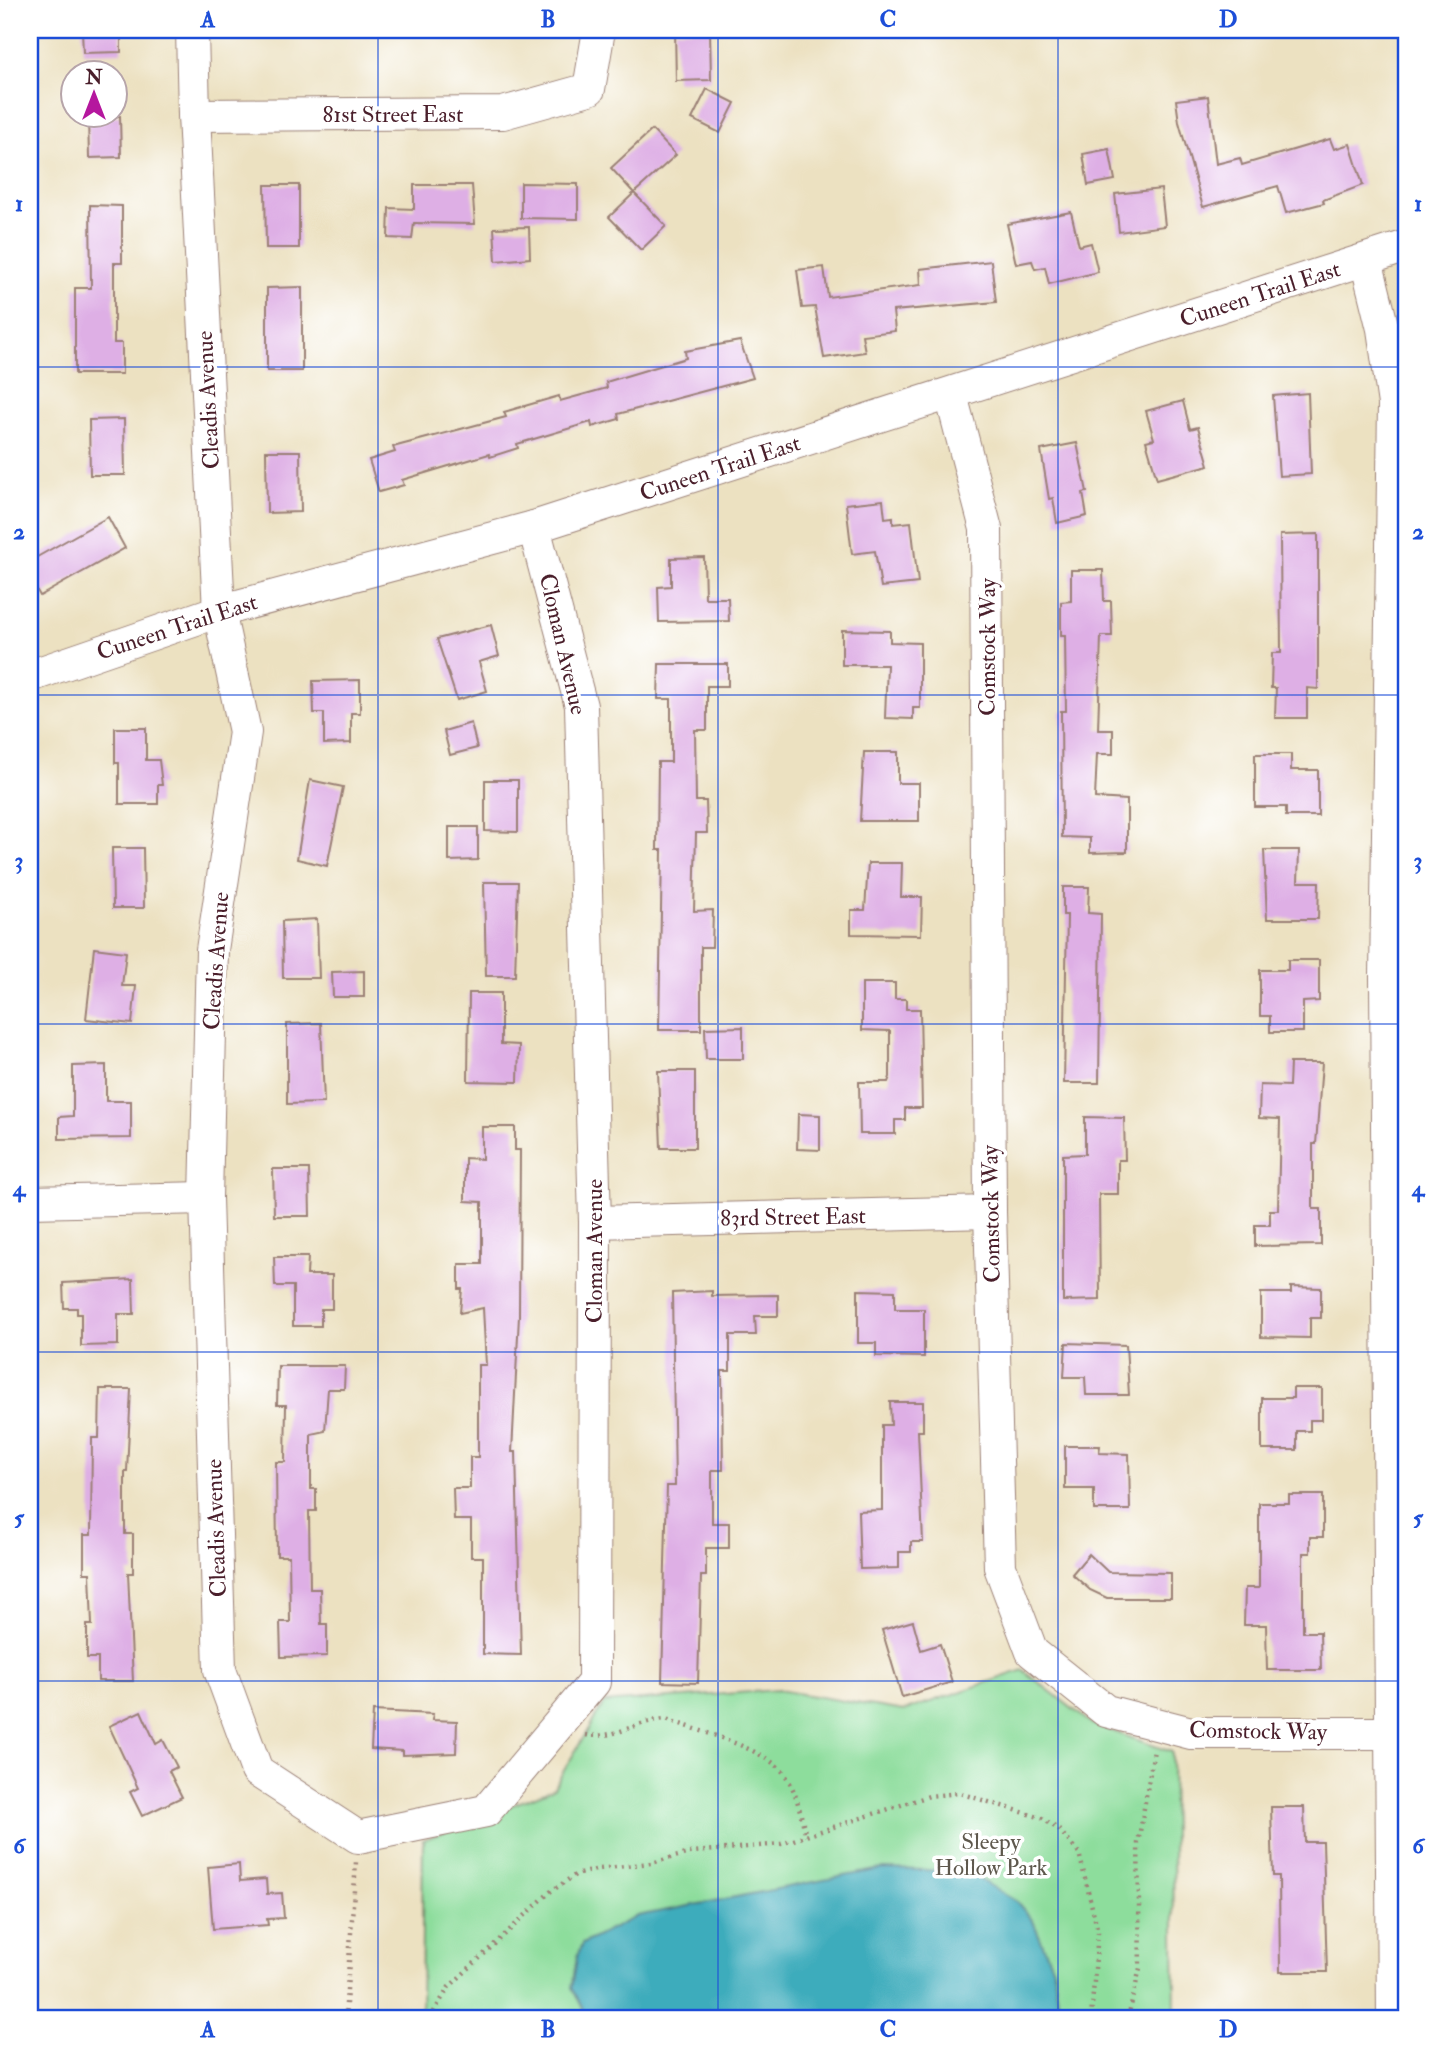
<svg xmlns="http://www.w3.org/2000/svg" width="1437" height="2048" viewBox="0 0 1437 2048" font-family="'IM FELL Double Pica',serif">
<rect width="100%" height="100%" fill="#fff"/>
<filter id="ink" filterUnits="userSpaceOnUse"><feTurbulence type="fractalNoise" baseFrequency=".0143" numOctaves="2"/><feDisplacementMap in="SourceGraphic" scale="14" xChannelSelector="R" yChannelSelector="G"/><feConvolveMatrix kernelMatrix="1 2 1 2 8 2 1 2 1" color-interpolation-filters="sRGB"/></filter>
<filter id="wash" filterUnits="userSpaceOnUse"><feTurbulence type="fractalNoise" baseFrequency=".00686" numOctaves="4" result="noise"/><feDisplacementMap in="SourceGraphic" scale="28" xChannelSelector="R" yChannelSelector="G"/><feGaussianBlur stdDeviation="1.57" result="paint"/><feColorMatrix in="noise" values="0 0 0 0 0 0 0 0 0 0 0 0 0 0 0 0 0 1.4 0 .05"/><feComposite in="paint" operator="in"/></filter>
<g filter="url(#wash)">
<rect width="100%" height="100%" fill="#ece1c1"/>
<polygon fill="#8ddd9c" stroke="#6c7e64" stroke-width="2" points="1023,1670 1092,1724 1172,1752 1175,2018 421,2018 423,1840 553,1789 604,1703 778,1690 904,1711"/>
<polygon fill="#3eacbc" stroke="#446674" stroke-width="2" points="881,1869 966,1871 1017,1902 1033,1921 1053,1968 1061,2018 593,2018 584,2010 572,1988 577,1957 582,1944 637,1916"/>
<g id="blocks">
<g fill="#deafe5">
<polygon points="82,30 121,30 121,52 83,53"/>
<polygon points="675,30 710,30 711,80 676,81"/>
<polygon points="707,89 735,103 720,133 692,119"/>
<polygon points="1208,96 1216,164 1240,158 1242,165 1330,139 1334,149 1350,144 1363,185 1323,200 1324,203 1286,213 1278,186 1203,207 1179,122 1176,100"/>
<polygon points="88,116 120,116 121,157 89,158"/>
<polygon points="652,130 676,155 634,193 611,168"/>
<polygon points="1109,149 1115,180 1088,185 1083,154"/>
<polygon points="521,183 578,184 578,219 521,218"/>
<polygon points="265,185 299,185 299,248 266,248"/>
<polygon points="414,185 472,185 475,224 414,223 412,239 388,238 389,208 414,209"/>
<polygon points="1161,189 1165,226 1119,232 1115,194"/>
<polygon points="634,193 666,226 641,250 609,217"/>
<polygon points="90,205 122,206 122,263 114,263 114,343 122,343 122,374 75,374 75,288 91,288"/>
<polygon points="1071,212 1079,246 1091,243 1098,272 1049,284 1045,267 1035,269 1032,261 1016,264 1007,224"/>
<polygon points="529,227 530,258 496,261 494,228"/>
<polygon points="991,261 996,302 893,311 895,331 862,335 865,352 824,358 815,307 802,308 797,270 824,267 828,297 921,285 920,269"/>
<polygon points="302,287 302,371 267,371 267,288"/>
<polygon points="740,341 753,378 618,414 619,419 592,427 591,422 517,444 518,448 490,457 489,454 402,480 404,485 379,492 369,460 395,452 393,447 506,417 504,412 559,396 560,401 607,388 606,382 686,358 685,351"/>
<polygon points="1308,393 1311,474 1279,476 1273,396"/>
<polygon points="1183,401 1190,429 1198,427 1209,465 1157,479 1146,441 1154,439 1146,411"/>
<polygon points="124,419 125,475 90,475 89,420"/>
<polygon points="1077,443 1087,492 1083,493 1087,516 1057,523 1053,498 1049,499 1041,450"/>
<polygon points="266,451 300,451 301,512 267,513"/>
<polygon points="883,500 885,518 893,517 893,524 911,522 918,583 881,587 875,551 852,554 846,504"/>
<polygon points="108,517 125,548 40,596 30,578 30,561"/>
<polygon points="1318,534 1318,689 1307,688 1307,718 1275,718 1276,688 1271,688 1272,653 1281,653 1280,535"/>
<polygon points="704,557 705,598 728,598 729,621 659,622 658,587 671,586 671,558"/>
<polygon points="1071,570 1103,570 1104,601 1111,601 1112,636 1101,636 1098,730 1113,730 1113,754 1097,754 1095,798 1127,800 1127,852 1090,853 1090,838 1062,837 1061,711 1066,711 1065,636 1061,636 1061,602 1071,601"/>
<polygon points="491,625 499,656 479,662 487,691 457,700 437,639"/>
<polygon points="842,630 890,631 890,642 920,643 920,708 913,708 913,719 885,718 887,665 842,665"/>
<polygon points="659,664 728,664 728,686 707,686 707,730 695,730 696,801 706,801 707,833 696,833 694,911 713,910 712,947 701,947 701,1030 659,1030 662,850 657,850 658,762 671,762 671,699 658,699"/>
<polygon points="360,680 360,713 351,713 351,743 324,744 324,713 314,713 313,681"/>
<polygon points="471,723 477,748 450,755 444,731"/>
<polygon points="115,728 146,728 146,760 159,760 162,785 158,785 158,804 119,804 119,763 115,763"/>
<polygon points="864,752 898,752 898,783 919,783 919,821 860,821"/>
<polygon points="1255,754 1291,754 1291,770 1318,770 1318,816 1286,816 1286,807 1255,807"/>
<polygon points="310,780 343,787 327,866 297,859"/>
<polygon points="485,780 518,780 518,832 485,831"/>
<polygon points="449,827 478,827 478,860 449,861"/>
<polygon points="112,848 143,848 144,908 113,908"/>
<polygon points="1264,850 1299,850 1298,882 1319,882 1318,919 1267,919"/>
<polygon points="868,863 902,863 901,897 922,897 921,935 851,934 851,910 865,910"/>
<polygon points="484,882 518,882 515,976 486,976"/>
<polygon points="1063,887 1089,887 1088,913 1101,914 1099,1083 1064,1083 1067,915 1063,915"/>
<polygon points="317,919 319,978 283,978 282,921"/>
<polygon points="94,948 126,952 122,986 136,986 132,1024 86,1019"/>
<polygon points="1288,960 1319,960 1319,1001 1303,1002 1303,1032 1270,1032 1270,1016 1260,1016 1260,970 1288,970"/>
<polygon points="364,971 364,997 333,997 332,972"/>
<polygon points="862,983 895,983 895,999 906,999 906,1009 920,1009 922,1108 905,1108 905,1120 895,1120 895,1134 860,1134 859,1082 888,1082 890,1077 890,1031 862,1030"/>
<polygon points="469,993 501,993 501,1044 519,1045 518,1082 468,1081"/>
<polygon points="321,1023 324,1103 287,1104 287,1024"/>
<polygon points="743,1027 743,1059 706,1059 705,1028"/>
<polygon points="1290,1063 1322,1063 1316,1144 1313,1144 1313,1209 1321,1209 1321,1245 1255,1246 1255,1225 1270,1225 1270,1210 1278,1210 1280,1119 1259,1118 1260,1085 1289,1086"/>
<polygon points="106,1065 106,1101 131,1101 131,1138 59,1139 59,1117 73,1116 73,1066"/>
<polygon points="658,1071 695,1071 695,1148 661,1148"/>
<polygon points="798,1114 820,1115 820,1150 797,1149"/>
<polygon points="1085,1117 1124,1118 1125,1160 1118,1160 1118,1194 1099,1194 1100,1300 1063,1301 1063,1155 1085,1154"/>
<polygon points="482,1127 515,1127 515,1150 520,1150 519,1316 512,1452 516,1452 521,1655 483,1654 483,1557 471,1557 471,1520 454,1520 453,1488 470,1488 470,1457 478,1457 478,1365 486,1365 483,1308 460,1313 462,1289 459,1289 459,1264 482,1264 482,1202 465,1201 465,1158 482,1159"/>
<polygon points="273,1169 309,1169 310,1216 274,1216"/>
<polygon points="274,1257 308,1257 307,1275 332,1275 332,1309 321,1309 321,1326 293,1326 293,1286 275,1286"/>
<polygon points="133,1279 134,1314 118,1314 118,1345 81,1346 81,1314 77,1314 77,1308 64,1308 63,1283"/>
<polygon points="1291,1287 1321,1288 1321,1318 1310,1318 1310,1338 1261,1337 1261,1293 1291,1293"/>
<polygon points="858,1290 895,1291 895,1309 924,1309 924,1357 876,1356 876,1343 858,1343"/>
<polygon points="712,1291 712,1296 778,1295 778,1316 755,1316 756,1335 730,1335 730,1371 722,1371 723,1470 712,1470 712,1523 729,1523 729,1548 706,1548 706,1576 701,1576 698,1683 662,1682 667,1486 675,1486 672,1293"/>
<polygon points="1066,1343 1126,1345 1129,1395 1086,1395 1085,1377 1064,1377"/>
<polygon points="278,1366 345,1366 344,1389 328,1389 325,1431 311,1434 311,1489 316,1489 316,1511 309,1511 310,1589 320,1589 321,1624 327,1624 327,1656 281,1657 280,1622 290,1622 289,1556 277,1556 276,1462 285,1462 286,1405 277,1405"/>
<polygon points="1293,1388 1322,1388 1322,1420 1310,1420 1310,1431 1297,1431 1297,1450 1262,1450 1262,1398 1293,1398"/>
<polygon points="100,1389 131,1389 127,1471 125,1471 125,1534 133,1534 133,1573 128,1573 133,1681 98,1681 98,1658 87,1658 87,1625 92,1625 90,1573 84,1573 84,1535 91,1535 92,1438 99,1438"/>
<polygon points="890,1402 923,1402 923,1431 918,1431 923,1542 911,1542 911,1552 899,1552 899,1568 860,1569 858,1511 882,1510 882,1425 891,1425"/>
<polygon points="1065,1446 1100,1446 1099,1453 1129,1454 1130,1510 1094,1510 1094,1489 1065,1489"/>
<polygon points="1289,1495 1323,1495 1323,1537 1310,1537 1310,1553 1303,1553 1303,1632 1320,1632 1321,1670 1267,1670 1266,1625 1244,1625 1245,1588 1259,1588 1259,1503 1289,1503"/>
<polygon points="1089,1554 1108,1572 1171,1573 1171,1598 1107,1598 1090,1590 1072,1574"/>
<polygon points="913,1621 921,1650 940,1644 952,1682 902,1697 882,1630"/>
<polygon points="141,1711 156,1744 163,1740 177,1767 169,1771 182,1797 142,1816 130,1792 138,1788 109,1726"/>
<polygon points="373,1711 433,1714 432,1720 457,1721 456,1753 403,1755 403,1751 371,1749"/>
<polygon points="1271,1807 1304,1807 1305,1842 1323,1842 1327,1972 1280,1972 1279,1876 1273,1876"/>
<polygon points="239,1864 240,1881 266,1879 267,1894 282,1893 284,1918 267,1919 268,1925 213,1929 208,1867"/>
</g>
</g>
</g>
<g filter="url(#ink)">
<use href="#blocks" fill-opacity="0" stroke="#9b8076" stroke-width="2"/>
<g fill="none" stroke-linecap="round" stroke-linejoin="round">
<defs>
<g id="street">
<polyline points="192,30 194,115 219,611 245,732 212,950 206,1198 220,1670 257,1771 358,1837 486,1811 594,1682 595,1222 581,706 534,527"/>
<polyline points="194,115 503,113 589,89 599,30"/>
<polyline points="1366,260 1383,329 1394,404 1386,977 1393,2018"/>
<polyline points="951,395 986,529 990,1212 1000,1567 1032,1652 1106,1711 1191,1733 1389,1733"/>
<polyline points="30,676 219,611 534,527 1407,246"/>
<polyline points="30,1202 206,1198"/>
<polyline points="595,1222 990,1212"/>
</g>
</defs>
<use href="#street" stroke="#9b8076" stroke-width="34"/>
<g stroke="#9b8076" stroke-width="4.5" stroke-dasharray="2 5" stroke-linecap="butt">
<path d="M586,1735C614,1740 638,1720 666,1719C699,1731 750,1744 777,1766C796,1782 800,1813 806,1836"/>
<polyline points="345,2018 356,1862"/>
<polyline points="430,2018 449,1987 550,1892 575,1875 599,1869 651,1863 694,1852 781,1844 929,1796 959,1793 1042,1818 1059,1830 1079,1853 1098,1932 1091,2018"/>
<polyline points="1128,2018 1140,1968 1138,1843 1154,1750"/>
</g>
<use href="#street" stroke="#fff" stroke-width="32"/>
</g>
</g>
<path fill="none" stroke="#1d4ed8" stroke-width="2" stroke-opacity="0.55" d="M378,30V2018M718,30V2018M1058,30V2018M30,367H1407M30,695H1407M30,1024H1407M30,1352H1407M30,1681H1407"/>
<g text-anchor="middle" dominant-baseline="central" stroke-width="7" stroke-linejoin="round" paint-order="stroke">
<g font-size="23" fill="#4a1f2b" stroke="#fff">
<text x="393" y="114">81st Street East</text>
<text transform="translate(1260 294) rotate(-18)">Cuneen Trail East</text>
<text transform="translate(208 400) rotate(-93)">Cleadis Avenue</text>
<text transform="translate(720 468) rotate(-18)">Cuneen Trail East</text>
<text transform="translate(177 627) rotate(-18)">Cuneen Trail East</text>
<text transform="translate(563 644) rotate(77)">Cloman Avenue</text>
<text transform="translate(987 647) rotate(-90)">Comstock Way</text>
<text transform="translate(216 961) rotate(-86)">Cleadis Avenue</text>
<text transform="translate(991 1214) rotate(-91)">Comstock Way</text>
<text transform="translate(793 1217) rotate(-1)">83rd Street East</text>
<text transform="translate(594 1251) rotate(-90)">Cloman Avenue</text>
<text transform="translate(216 1528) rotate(-92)">Cleadis Avenue</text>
<text transform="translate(1258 1731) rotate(1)">Comstock Way</text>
</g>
<g font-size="23" fill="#5e584d" stroke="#fff">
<text x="991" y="1841">Sleepy<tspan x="991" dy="26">Hollow Park</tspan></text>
</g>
</g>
<rect width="1437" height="2048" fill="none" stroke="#fff" stroke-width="77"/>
<g transform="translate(94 94)"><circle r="33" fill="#ffffff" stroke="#b7a5aa" stroke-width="2"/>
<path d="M0-5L12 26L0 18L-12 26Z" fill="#b5179e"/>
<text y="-10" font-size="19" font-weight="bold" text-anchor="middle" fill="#4a1f2b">N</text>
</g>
<rect x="38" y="38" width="1360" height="1972" fill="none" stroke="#1d4ed8" stroke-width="2.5"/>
<g font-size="23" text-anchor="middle" font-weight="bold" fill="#1d4ed8">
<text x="208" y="27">A</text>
<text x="548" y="27">B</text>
<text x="888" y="27">C</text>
<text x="1228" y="27">D</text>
<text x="19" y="211">1</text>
<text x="1418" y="211">1</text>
<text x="19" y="539">2</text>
<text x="1418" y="539">2</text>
<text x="19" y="868">3</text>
<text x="1418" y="868">3</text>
<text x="19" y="1196">4</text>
<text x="1418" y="1196">4</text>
<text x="19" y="1525">5</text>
<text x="1418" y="1525">5</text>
<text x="19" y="1853">6</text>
<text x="1418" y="1853">6</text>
<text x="208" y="2037">A</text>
<text x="548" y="2037">B</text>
<text x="888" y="2037">C</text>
<text x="1228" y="2037">D</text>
</g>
</svg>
